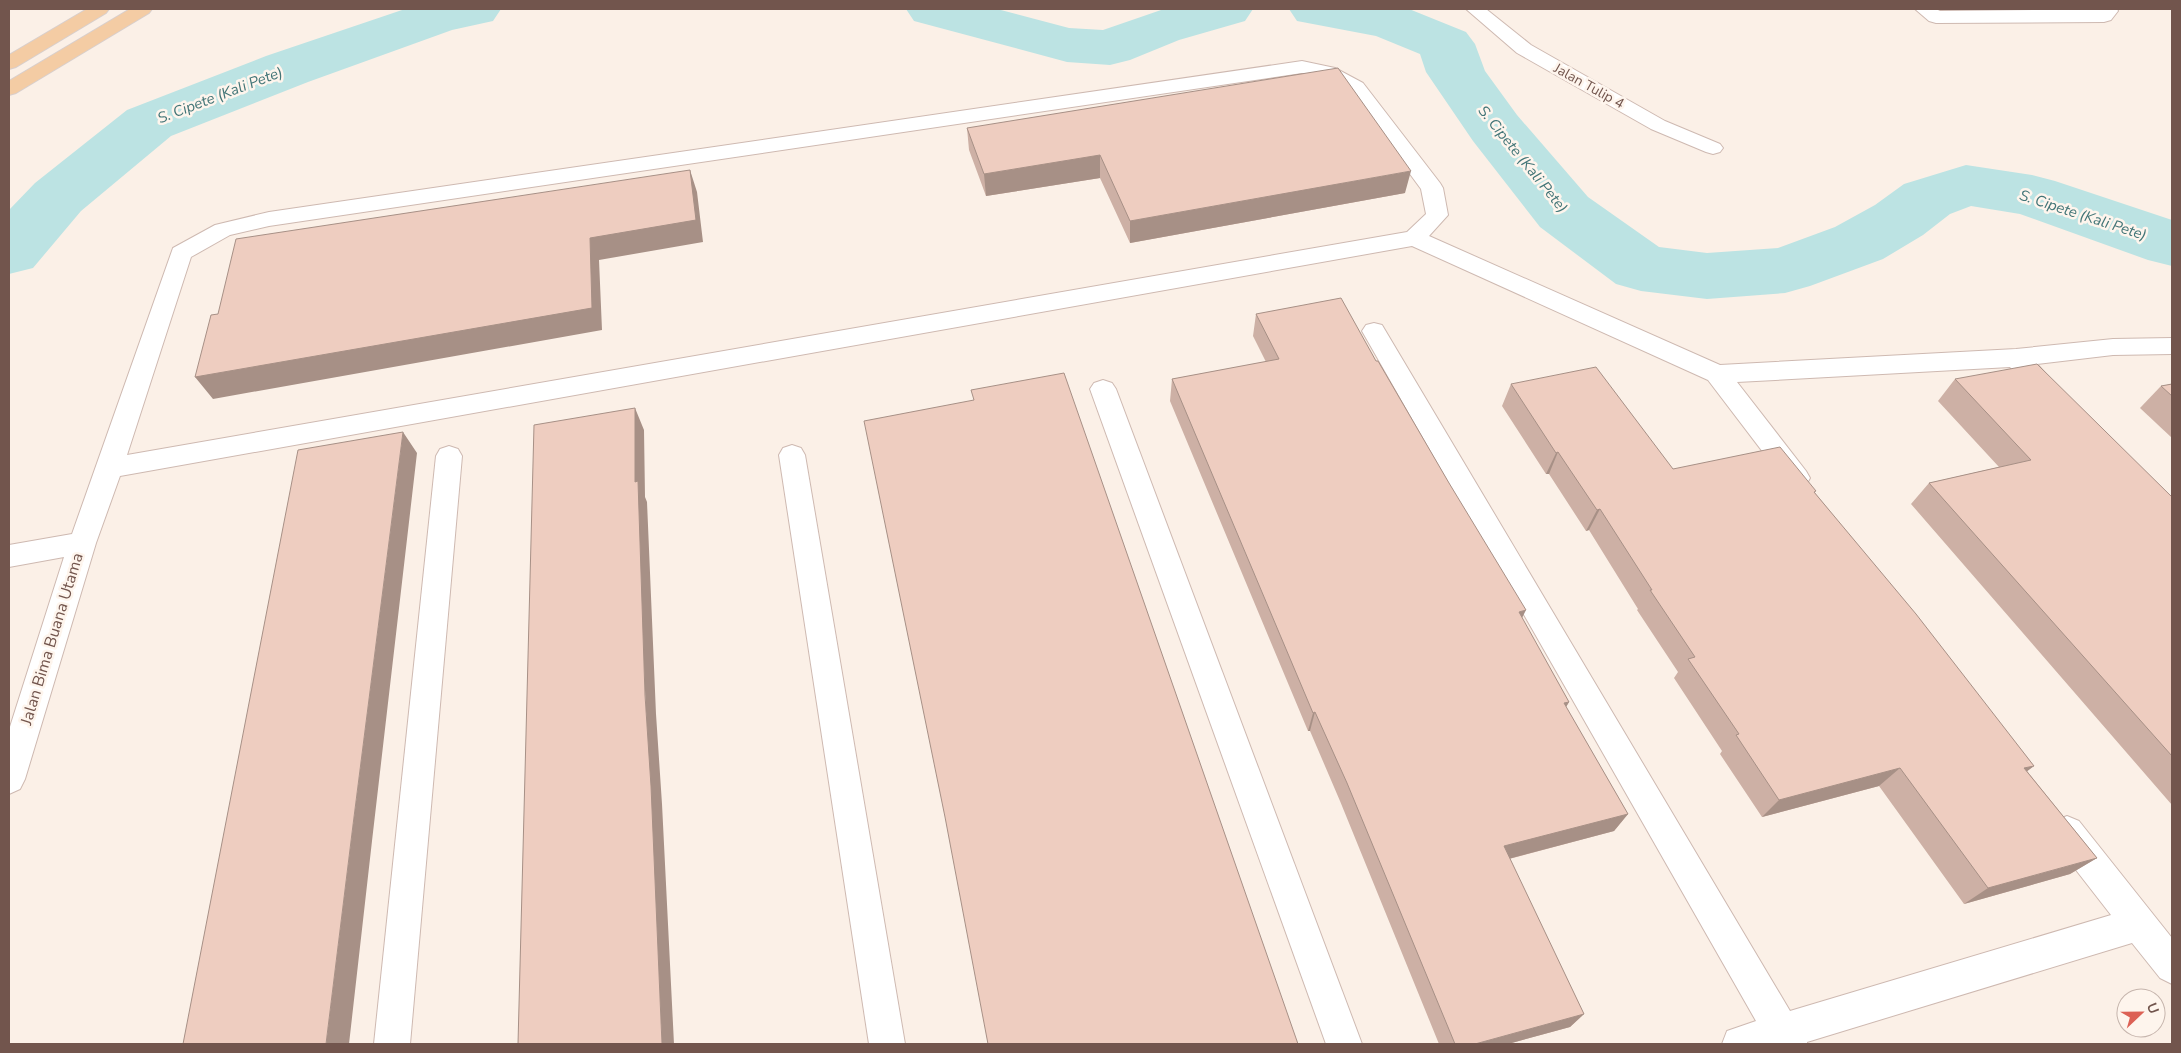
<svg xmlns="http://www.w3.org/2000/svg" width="2181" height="1053" viewBox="0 0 2181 1053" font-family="'Nunito Sans',sans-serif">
<rect width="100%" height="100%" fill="#fbf0e7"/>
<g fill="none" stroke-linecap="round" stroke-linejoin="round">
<g fill="#bce3e3" fill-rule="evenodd">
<polygon points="405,9 501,9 493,21 452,30 308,82 171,136 81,211 33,268 9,274 9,210 35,183 127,110 266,56"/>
<polygon points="906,9 997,9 1069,28 1103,30 1164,9 1253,9 1245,21 1179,40 1130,60 1110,65 1067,62 914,21"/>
<polygon points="1289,9 1409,9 1466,32 1475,44 1485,71 1517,115 1588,197 1659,247 1707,253 1778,248 1835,227 1875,205 1904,184 1966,165 2032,175 2055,181 2172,220 2172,266 2148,260 2020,214 1971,206 1950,214 1923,235 1883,259 1810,286 1785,293 1707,299 1641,291 1616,284 1540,227 1473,141 1426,72 1420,54 1376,36 1297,21"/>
</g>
<defs>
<g id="minor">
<polygon points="1466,9 1486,9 1531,45 1665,121 1720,144 1723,148 1720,152 1713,154 1706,152 1651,129 1517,53"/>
<polygon points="1915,9 1936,9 1940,11 2117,9 2118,11 2111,20 2104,22 1936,23 1929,21"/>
<path d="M1302,61L1335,68L1363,83L1440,183L1443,188L1448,215L1429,236L1720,365L2016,349L2113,339L2172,338V354L2113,355L2037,364L2063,394L2059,400C2038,407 2023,381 2010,367L1737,382L1806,471L1810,478L1806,485L1797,488L1788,485L1708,380L1412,246L120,476L96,543L25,779L20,789L9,794V730L64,557L9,567V545L72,534L173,248L215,225L269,212ZM1302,73L1322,77L1349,91L1421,189L1426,214L1407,232L127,455L191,257L230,235L269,226Z"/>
<polygon points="1374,323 1382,325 1790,1011 2111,915 2055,843 2051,832 2055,821 2067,816 2079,821 2172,938 2172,984 2160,978 2132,943 1807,1042 1807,1044 1722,1044 1727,1031 1756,1021 1362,331 1366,325"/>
<polygon points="1103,380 1112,383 1116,389 1362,1044 1326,1044 1090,389 1094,383"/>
<polygon points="792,445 801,448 805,455 905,1044 869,1044 779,455 783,448"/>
<polygon points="449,446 458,449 462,456 410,1044 374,1044 436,456 440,449"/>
</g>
<g id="major">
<polygon points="87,9 109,9 106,13 16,67 9,69 9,55"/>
<polygon points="130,9 152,9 149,13 16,93 9,95 9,81"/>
</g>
</defs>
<use href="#minor" stroke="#ceb9b1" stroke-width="2"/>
<use href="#major" stroke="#d8cfcd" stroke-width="2"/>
<use href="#minor" fill="#fff" fill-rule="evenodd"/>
<use href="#major" fill="#f4cca4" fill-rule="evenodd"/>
</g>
<g fill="#cdb0a5">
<polygon points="967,128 1405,193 1130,243 1100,178 986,196 969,150"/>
<polygon points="1256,314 1376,361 1569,702 1566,707 1628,814 1614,831 1509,859 1584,1014 1570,1027 1508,1044 1439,1044 1340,801 1310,731 1308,731 1170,401 1172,379 1266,362 1253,336"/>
<polygon points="1955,379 2172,497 2172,805 1911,504 1929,483 1999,467 1938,401"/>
<polygon points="1511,384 1673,469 1815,493 2034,766 2027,771 2097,858 2070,874 1964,904 1879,786 1762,817 1720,754 1722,751 1674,678 1678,672 1637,610 1638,609 1589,530 1586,531 1549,474 1546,474 1502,406"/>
<polygon points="2172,384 2172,438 2140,408 2161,386"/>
</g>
<g fill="#a79086">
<polygon points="1100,155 1100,178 986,196 984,174"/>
<polygon points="690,170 697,192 703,242 599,260 602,330 213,399 195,377 590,238"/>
<polygon points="1411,171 1405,193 1130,243 1130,221"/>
<polygon points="635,408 644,430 645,497 647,502 656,714 662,804 674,1044 662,1044 635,482"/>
<polygon points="403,432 417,453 372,841 349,1044 326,1044 353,825"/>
<polygon points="1558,452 1549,474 1546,474 1556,453"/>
<polygon points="1600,509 1589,530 1586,531 1597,510"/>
<polygon points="1526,610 1516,630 1519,612"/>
<polygon points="1569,702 1558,720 1564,703"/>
<polygon points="1315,712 1310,731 1308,731 1313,713"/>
<polygon points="2034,766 2010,784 2024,768"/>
<polygon points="1900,768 1879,786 1762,817 1779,800"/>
<polygon points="1628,814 1614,831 1493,863 1504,846"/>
<polygon points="2097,858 2070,874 1964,904 1988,888"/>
<polygon points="1584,1014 1570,1027 1508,1044 1475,1044"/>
</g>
<g fill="#eecdc0" stroke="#a79086">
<polygon points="1338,68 1411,171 1130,221 1100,155 984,174 967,128"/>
<polygon points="690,170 696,220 590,238 592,308 195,377 211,315 218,314 236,239"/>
<polygon points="1341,298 1376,361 1378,361 1449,483 1526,610 1519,612 1569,702 1564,703 1628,814 1504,846 1584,1014 1475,1044 1455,1044 1347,783 1315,712 1313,713 1172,379 1279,359 1256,314"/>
<polygon points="2037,364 2172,497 2172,756 1929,483 2031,460 1955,379"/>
<polygon points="1596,367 1673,469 1780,447 1816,491 1814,492 1916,614 2034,766 2024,768 2097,858 1988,888 1900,768 1779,800 1736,735 1739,734 1688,659 1695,657 1650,590 1652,590 1600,509 1597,510 1558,452 1556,453 1511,384"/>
<polygon points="1064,373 1298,1044 988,1044 945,817 864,421 974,400 971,390"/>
<polygon points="2172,384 2172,396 2161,386"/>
<polygon points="635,408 635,482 638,481 645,695 651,786 662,1044 518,1044 534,425"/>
<polygon points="403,432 353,825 326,1044 183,1044 298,450"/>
</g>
<g text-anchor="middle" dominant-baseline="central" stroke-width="5" stroke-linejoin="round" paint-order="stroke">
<g font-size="14" fill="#72554d" stroke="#fef5ed">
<text transform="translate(1589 86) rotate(29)">Jalan Tulip 4</text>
</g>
<g font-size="15" font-style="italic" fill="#427577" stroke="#fef5ed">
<text transform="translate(220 95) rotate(-21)">S. Cipete (Kali Pete)</text>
<text transform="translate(1523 159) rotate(51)">S. Cipete (Kali Pete)</text>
<text transform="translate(2083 215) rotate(18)">S. Cipete (Kali Pete)</text>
</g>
<g font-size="16" fill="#72554d" stroke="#fef5ed">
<text transform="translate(52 639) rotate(-73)">Jalan Bima Buana Utama</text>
</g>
</g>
<rect width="2181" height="1053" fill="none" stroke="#72554d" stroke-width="20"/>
<g transform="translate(2141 1013) rotate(68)"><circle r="24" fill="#fef5ed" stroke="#c6b5ad"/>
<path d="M0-4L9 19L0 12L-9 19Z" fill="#dc6155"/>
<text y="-8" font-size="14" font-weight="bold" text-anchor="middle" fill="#72554d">U</text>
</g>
</svg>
